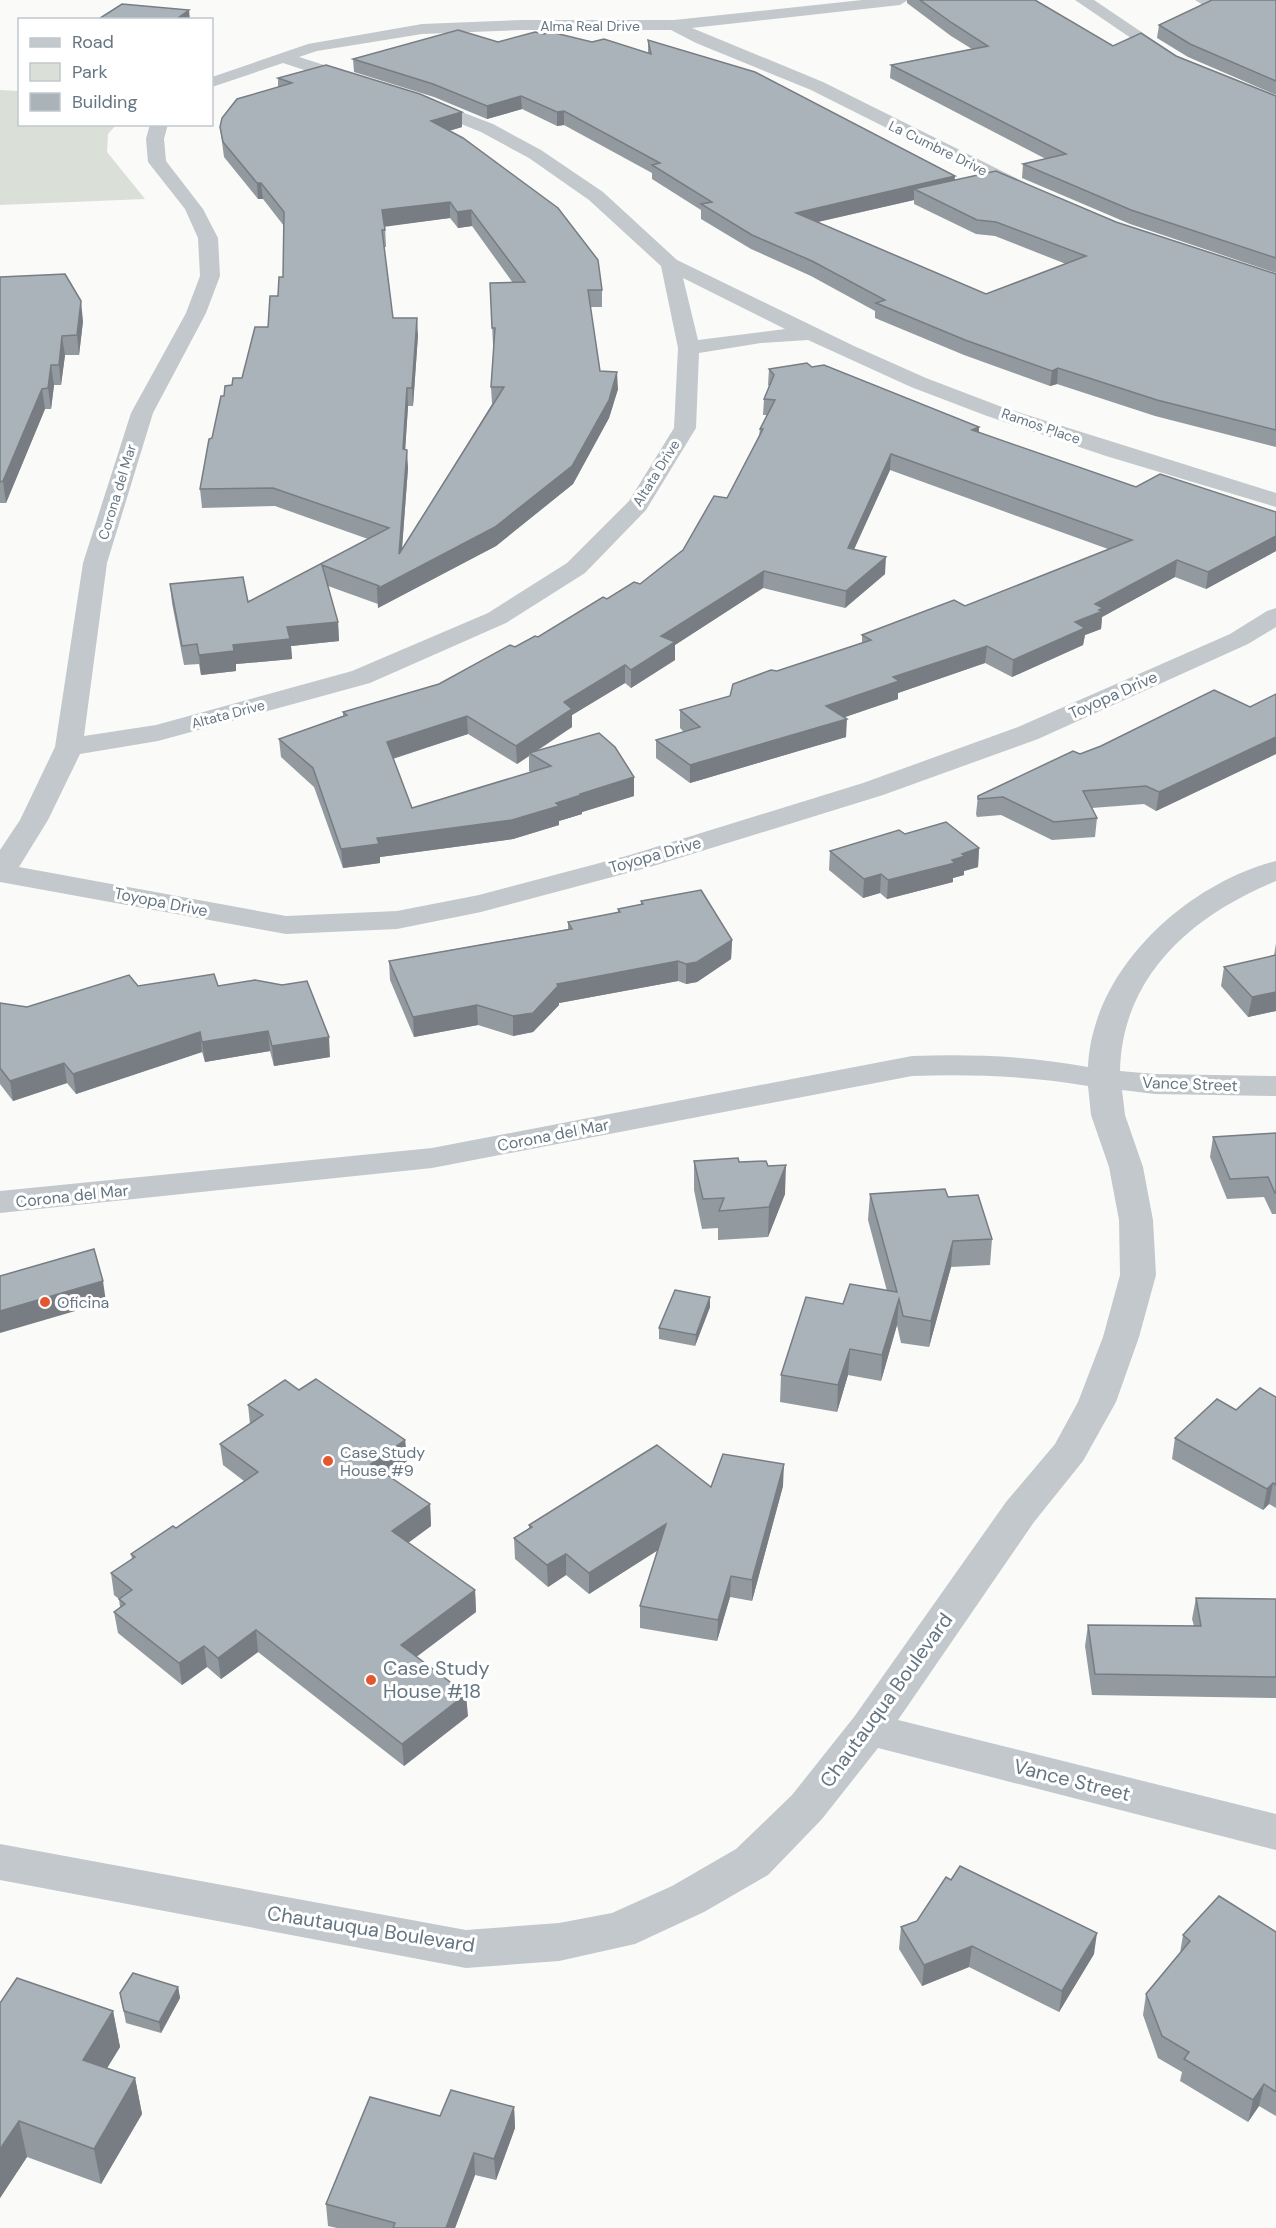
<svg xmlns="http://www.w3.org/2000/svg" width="1276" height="2228" viewBox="0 0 1276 2228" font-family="'DM Sans',sans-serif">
<rect width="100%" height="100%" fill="#fafaf8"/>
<polygon fill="#dadfd7" points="0,90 19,91 20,124 116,125 108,134 107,152 145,199 0,205"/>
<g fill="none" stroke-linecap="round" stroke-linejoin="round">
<g fill="#c3c8cc" fill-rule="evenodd">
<polygon points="862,0 908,0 900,5 692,28 823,82 1036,188 1038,192 1036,196 1022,196 811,90 696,43 671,30 521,30 422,34 317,51 299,57 362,77 364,81 362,85 350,85 283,63 212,87 212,77 308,44 422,24 521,20 674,20"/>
<polygon points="1075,0 1094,0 1183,60 1181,64 1169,64"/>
<polygon points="1195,0 1276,0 1276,9 1203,5"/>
<path d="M420,96L493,124L541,150L603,192L677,260L854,346L926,378L1002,407L1276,493V507L1106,456L987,416L911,387L808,340L761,343L699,353L696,428L646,510L585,573L506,623L370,683L158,741L80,754L48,820L19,867L286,916L397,911L479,895L630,855L863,783L1018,727L1230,634L1267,611L1276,608V627L1248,644L1038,739L883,795L650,867L481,912L397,929L286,934L0,882V850L20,820L55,747L83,563L131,413L186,313L200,276L198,238L185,209L148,162L146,139L150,124H168L164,139L166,161L203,209L218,238L220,276L206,313L153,413L107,563L84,736L156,725L352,671L488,613L567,563L629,501L674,428L678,348L661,266L589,200L529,158L481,132L414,105L411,101ZM683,278L785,329L698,340Z"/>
<path d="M1276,861V881C1193,915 1122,975 1120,1071L1155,1074L1276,1076V1096L1155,1094L1122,1090L1125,1115L1143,1167L1153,1220L1156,1275L1139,1337L1116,1402L1083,1461L1034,1522L898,1720L1276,1814V1850L878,1748L822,1819L768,1875L704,1912L635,1944L559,1961L466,1968L0,1880V1844L466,1930L559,1923L612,1913L672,1886L736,1849L792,1795L854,1717L1006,1502L1055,1444L1078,1402L1103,1337L1120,1275L1119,1220L1109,1167L1091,1115L1088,1086C1029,1076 972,1074 912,1076L432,1168L0,1213V1191L432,1148L912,1056C972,1054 1029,1056 1088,1067C1092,970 1186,884 1276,861Z"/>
</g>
</g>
<g fill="#929a9f" fill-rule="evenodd">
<polygon points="907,0 1035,0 1113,46 1176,56 1276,96 1276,273 1130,224 1022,178 1023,164 1046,159 890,78 891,65 972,49 951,36 907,3"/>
<polygon points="1276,0 1276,95 1188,57 1157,38 1159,25"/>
<path d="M544,34L648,53V40L955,180L1116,222L1276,274V447L1155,416L1057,384L1050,386L964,355L875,318V311L811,276L751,249L701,219V210L652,179V173L564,125L557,126L522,109L487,119L434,97L354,72L353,59L498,42ZM914,200V204L976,234L995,236L1066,264L986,294L818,222Z"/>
<path d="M278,78L462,112V127L449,131L602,290V307H590L600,371L618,389L609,418L573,484L496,546L378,608V604L328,586L338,622L339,641L291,646L292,659L236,664V671L201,675L199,664L184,665L172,603L170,584L248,602L368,539L275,506L202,508L200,489L212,438L224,396L232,385L242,378L268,327L283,277L284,226L263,199H258L224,157L220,127L278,87ZM450,218L458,228L472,226L513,283H490L493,345H494L491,387L492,404L402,550L408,468L405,450L408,406H413L418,335L393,318L384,247H386L385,226Z"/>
<polygon points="0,277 83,321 79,355 65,355 61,385 54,385 51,409 45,409 6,503 0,503"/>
<path d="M812,367L979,427V433L1136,487L1276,512V551L1206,589L1175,577L1102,617L1101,629L1085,635L1083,645L1012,677L985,663L898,693V699L844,717L846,737L690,783L656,758V740L684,732L680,728V710L730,696L777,671L862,643V635L965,606L1108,549L890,470L854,549L885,574L845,608L763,588L675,645V660L631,688L625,683L572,715V727L537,751L634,777V796L582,812V814L559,821V825L513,839L380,857V863L343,868L314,787L281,757L279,739L343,716V712L439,684L515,647L538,637L607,599L640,584L683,550L727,498L759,436L760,429L767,415H763L764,399L769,386L768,385L769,369ZM468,734L517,764L529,756V771L531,772L412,808L393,759Z"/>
<polygon points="1276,694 1276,754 1156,811 1144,804 1092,808 1097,818 1095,837 1052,840 1001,815 977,817 976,814 978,796 1080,754 1250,707"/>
<polygon points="905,834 979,848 978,867 964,871 964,875 953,878 953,882 887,899 880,893 863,898 829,870 830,851"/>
<polygon points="641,901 732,940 731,959 697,982 686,984 678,981 559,1003 559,1005 533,1032 513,1036 478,1025 414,1037 390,980 389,961 568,929 568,922 618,913 618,909 641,905"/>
<polygon points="1276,943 1276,1011 1248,1017 1221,986 1224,967 1274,956"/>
<polygon points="138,986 218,986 330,1057 274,1066 270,1051 205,1062 202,1052 76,1094 67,1083 13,1101 0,1084 0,1003 27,1007"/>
<polygon points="1276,1133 1276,1214 1272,1214 1264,1197 1227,1199 1210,1157 1213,1137"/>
<polygon points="694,1161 739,1162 768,1166 785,1194 768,1237 718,1240 718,1228 702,1229 694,1190"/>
<polygon points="870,1194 948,1197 992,1239 990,1265 951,1267 929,1347 901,1343 897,1325 881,1381 848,1375 837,1412 780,1402 781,1375 843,1304 887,1291 868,1220"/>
<polygon points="710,1307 695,1346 659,1339 659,1328"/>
<polygon points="299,1390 405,1440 407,1461 387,1475 430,1504 431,1526 408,1543 475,1590 476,1612 416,1657 468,1716 404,1766 258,1652 221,1679 207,1667 182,1685 118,1633 114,1612 120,1607 119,1599 114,1595 111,1573 132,1559 131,1554 176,1528 244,1481 223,1465 220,1444 250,1424 248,1405"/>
<polygon points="1276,1397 1276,1508 1269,1504 1263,1510 1172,1459 1175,1438 1236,1410"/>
<polygon points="783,1486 752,1601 730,1597 717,1641 640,1628 640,1606 658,1550 589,1594 566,1575 548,1587 515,1559 514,1538 529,1529 529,1525 711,1487"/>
<polygon points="1196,1598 1276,1599 1276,1698 1092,1695 1085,1646 1088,1625 1194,1626 1192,1619"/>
<polygon points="901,1927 1094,1954 1059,2012 969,1967 922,1986 899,1949"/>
<polygon points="1276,1932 1276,2116 1259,2106 1248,2122 1180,2081 1182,2072 1158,2058 1143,2015 1146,1994 1180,1953 1183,1935"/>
<polygon points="178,1987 180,1998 161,2033 126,2023 120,1993"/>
<polygon points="0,2003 113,2011 120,2047 107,2068 135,2078 142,2114 101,2184 27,2157 0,2198"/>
<polygon points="514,2107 515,2128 496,2180 475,2175 455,2228 337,2228 328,2226 326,2204 440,2116"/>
</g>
<g fill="#777d82">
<polygon points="189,10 190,20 175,20"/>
<polygon points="521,96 522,109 487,119 487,106"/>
<polygon points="564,111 564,125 557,126 557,112"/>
<polygon points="462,112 462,127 431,136 431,121"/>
<polygon points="955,176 954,190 914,189 914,200 795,227 796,213"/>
<polygon points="257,183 261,183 263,199 258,199"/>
<polygon points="450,202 450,218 383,227 382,210"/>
<polygon points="471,210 472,226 458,228 457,212"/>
<polygon points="81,301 83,321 79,355 77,335"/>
<polygon points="417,318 418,335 413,406 412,388"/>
<polygon points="62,336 65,355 61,385 59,365"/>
<polygon points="51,365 54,385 51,409 48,388"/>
<polygon points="1058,368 1057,384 1050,386 1052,371"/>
<polygon points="617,372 618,389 609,418 573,484 496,546 378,608 377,589"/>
<polygon points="407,388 408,406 404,468 403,449"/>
<polygon points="42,389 45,409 6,503 3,481"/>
<polygon points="979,427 978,443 972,430"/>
<polygon points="407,450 408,468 400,573 399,554"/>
<polygon points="891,454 890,470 847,565 848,548"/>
<polygon points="1276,536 1276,551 1206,589 1208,572"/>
<polygon points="886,557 885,574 845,608 846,591"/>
<polygon points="1177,560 1175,577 1102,617 1101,629 1085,635 1083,645 1012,677 1013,660 1075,622 1095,604"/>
<polygon points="764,571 763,588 675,645 675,660 631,688 631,670 661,636"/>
<polygon points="338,622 339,641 291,646 292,659 236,664 236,671 201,675 199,655 233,645 287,627"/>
<polygon points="987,646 985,663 898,693 898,699 825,724 826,706 893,677"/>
<polygon points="625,665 625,683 572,715 572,727 531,754 529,753 529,756 517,764 516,746 564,702"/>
<polygon points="467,716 468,734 388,760 387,742"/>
<polygon points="847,719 846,737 690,783 690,765"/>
<polygon points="1276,737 1276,754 1156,811 1159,792"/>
<polygon points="634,777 634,796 582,812 582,814 559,821 559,825 513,839 380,857 380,863 343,868 341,849 377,838 556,803 580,794"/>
<polygon points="979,848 978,867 964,871 964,875 953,878 953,882 887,899 888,880 952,860 962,854"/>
<polygon points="881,874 880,893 863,898 864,879"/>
<polygon points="732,940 731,959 697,982 686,984 686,964"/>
<polygon points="678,961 678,981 559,1003 559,1005 533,1032 513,1036 513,1016 557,984"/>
<polygon points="1276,992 1276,1011 1248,1017 1252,997"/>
<polygon points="477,1005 478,1025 414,1037 413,1017"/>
<polygon points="268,1031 270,1051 205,1062 202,1042"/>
<polygon points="200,1032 202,1052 76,1094 73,1074"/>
<polygon points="329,1037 330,1057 274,1066 272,1046"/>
<polygon points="64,1063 67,1083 13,1101 10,1081"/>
<polygon points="786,1165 785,1194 768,1237 769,1207"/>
<polygon points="953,1241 951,1267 929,1347 931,1321"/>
<polygon points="103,1281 106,1302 0,1333 0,1311"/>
<polygon points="710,1297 710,1307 695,1346 696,1335"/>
<polygon points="899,1299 897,1325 881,1381 882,1355"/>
<polygon points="850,1349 848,1375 837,1412 838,1385"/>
<polygon points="405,1440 407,1461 372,1485 371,1464"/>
<polygon points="784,1464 783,1486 752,1601 752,1580"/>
<polygon points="1273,1483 1269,1504 1263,1510 1267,1489"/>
<polygon points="430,1504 431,1526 394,1553 392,1531"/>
<polygon points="666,1524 666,1545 589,1594 589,1573"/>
<polygon points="566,1554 566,1575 548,1587 547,1565"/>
<polygon points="731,1576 730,1597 717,1641 718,1620"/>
<polygon points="475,1590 476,1612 403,1667 401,1645"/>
<polygon points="256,1630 258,1652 221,1679 218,1658"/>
<polygon points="204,1646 207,1667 182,1685 179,1663"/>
<polygon points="466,1694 468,1716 404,1766 402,1744"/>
<polygon points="1097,1933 1094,1954 1059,2012 1062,1991"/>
<polygon points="972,1946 969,1967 922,1986 924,1965"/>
<polygon points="178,1987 180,1998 161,2033 159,2022"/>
<polygon points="113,2011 120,2047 90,2096 83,2060"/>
<polygon points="135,2078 142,2114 101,2184 94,2149"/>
<polygon points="1264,2084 1259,2106 1248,2122 1253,2100"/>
<polygon points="514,2107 515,2128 496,2180 494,2159"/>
<polygon points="19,2121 27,2157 0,2198 0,2149"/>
<polygon points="474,2153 475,2175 455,2228 446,2228"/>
</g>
<g fill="#aab3b9" stroke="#777d82" stroke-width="1.5" fill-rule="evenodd">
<polygon points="920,0 1035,0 1113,46 1141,33 1176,56 1276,96 1276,258 1131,210 1023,164 1066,154 891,65 988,46 952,23"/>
<polygon points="1212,0 1276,0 1276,81 1190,44 1159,25"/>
<polygon points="122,4 189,10 175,20 97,20"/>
<polygon points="458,30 498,42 535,32 544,34 551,32 592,42 604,39 651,54 648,40 755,72 955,176 796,213 986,294 1086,256 996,222 977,220 914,189 996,171 1116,222 1276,274 1276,430 1157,400 1058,368 1052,371 965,340 876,303 885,300 812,261 752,235 701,204 712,202 652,165 660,163 564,111 557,112 521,96 487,106 433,84 353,59"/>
<path d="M326,65L420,94L462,112L431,121L463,138L558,208L598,260L602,290H588L600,371L617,372L609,400L572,466L495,527L377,589L379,586L322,565L338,622L287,627L290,639L233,645L234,651L199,655L197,644L182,646L170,584L243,577L248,602L389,528L273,488L200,489L209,439L212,438L221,396H224L225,386L232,385L233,378H242L255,327H268L270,296H278L279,277H283L284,212L261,183H257L223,142L220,127L222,118L237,99L292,83L278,78ZM450,202L457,212L471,210L525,282L490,283L492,328H495L491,387H504L399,554L407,450L403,449L407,388H412L417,318H393L382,230H385L382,210Z"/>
<polygon points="65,274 81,301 77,335 62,336 59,365 51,365 48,388 42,389 3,481 0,482 0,277"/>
<polygon points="807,363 812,367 824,365 979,427 972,430 1136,487 1160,474 1276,512 1276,536 1208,572 1177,560 1095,604 1103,608 1099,610 1103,611 1075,622 1085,628 1013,660 987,646 893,677 899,681 826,706 847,719 690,765 656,740 700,727 680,710 730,696 733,684 771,670 777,671 871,640 862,635 954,600 965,606 1132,540 891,454 848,548 886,557 846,591 764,571 661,636 675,642 631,670 625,665 564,702 572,709 516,746 467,716 387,742 412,808 551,766 529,753 599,733 615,747 634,777 580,794 581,795 556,803 559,806 512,820 377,838 379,844 341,849 313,768 279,739 347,715 343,712 439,684 510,645 515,647 535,636 538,637 603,597 607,599 634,582 640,584 683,550 714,496 727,498 763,429 760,429 775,400 764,399 774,375 769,369"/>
<polygon points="1214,690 1250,707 1276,694 1276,737 1159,792 1146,786 1083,791 1097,818 1054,822 1003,797 978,799 978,796 1073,751 1080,754 1101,746"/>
<polygon points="946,822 979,848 962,854 965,856 952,860 955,863 888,880 881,874 864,879 830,851 899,830 905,834"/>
<polygon points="701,890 732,940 697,962 686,964 678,961 557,984 558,986 533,1013 513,1016 477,1005 413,1017 389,961 572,929 568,922 620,912 618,909 643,904 641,901"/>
<polygon points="1276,955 1276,992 1252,997 1224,967"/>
<polygon points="214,974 218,986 255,980 282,985 307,981 329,1037 272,1046 268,1031 202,1042 200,1032 73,1074 64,1063 10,1081 0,1068 0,1003 27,1007 129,975 138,986"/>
<polygon points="1276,1133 1276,1193 1275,1193 1268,1177 1230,1179 1213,1137"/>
<polygon points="738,1158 739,1162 766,1161 768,1166 786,1165 769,1207 719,1211 724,1198 703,1199 694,1161"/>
<polygon points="945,1189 948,1197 978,1195 992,1239 953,1241 931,1321 903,1316 899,1299 882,1355 850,1349 838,1385 781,1375 806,1297 843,1304 850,1284 897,1292 870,1194"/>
<polygon points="94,1249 103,1281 0,1311 0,1276"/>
<polygon points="675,1290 710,1297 696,1335 659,1328"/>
<polygon points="316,1379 405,1440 371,1464 430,1504 392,1531 475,1590 401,1645 466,1694 402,1744 256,1630 218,1658 204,1646 179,1663 114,1612 125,1604 119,1599 132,1590 111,1573 135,1557 131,1554 173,1526 176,1528 258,1472 220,1444 263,1415 248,1405 285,1380 299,1390"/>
<polygon points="1260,1388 1276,1397 1276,1485 1273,1483 1267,1489 1175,1438 1217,1399 1236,1410"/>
<polygon points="657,1445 711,1487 723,1454 784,1464 752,1580 731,1576 718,1620 640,1606 666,1524 589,1573 566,1554 547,1565 514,1538 532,1527 529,1525"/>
<polygon points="1196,1598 1276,1599 1276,1677 1095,1674 1088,1625 1201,1626"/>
<polygon points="960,1866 1097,1933 1062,1991 972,1946 924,1965 901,1927 917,1921 946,1877 951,1880"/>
<polygon points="1219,1896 1276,1932 1276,2092 1264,2084 1253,2100 1184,2059 1189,2052 1162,2036 1146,1994 1190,1941 1183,1935"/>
<polygon points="133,1973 178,1987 159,2022 124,2011 120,1993"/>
<polygon points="17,1978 113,2011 83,2060 135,2078 94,2149 19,2121 0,2149 0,2003"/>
<polygon points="451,2090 514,2107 494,2159 474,2153 446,2228 393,2228 395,2223 326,2204 370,2097 440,2116"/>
</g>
<g fill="#e4572e" stroke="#fff" stroke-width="2">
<circle cx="45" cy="1302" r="6"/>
<circle cx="328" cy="1461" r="6"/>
<circle cx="371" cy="1680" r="6"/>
</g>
<g text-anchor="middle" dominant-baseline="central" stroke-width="6" stroke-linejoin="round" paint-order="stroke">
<g font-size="14" fill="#657683" stroke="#fff">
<text x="590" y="26">Alma Real Drive</text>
<text transform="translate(938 148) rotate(26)">La Cumbre Drive</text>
<text transform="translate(1041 426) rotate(19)">Ramos Place</text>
<text transform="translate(656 473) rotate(-58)">Altata Drive</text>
<text transform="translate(117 492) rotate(-73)">Corona del Mar</text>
<text transform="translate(228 714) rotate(-15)">Altata Drive</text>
</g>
<g font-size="16" fill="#657683" stroke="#fff">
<text transform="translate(1113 695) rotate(-24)">Toyopa Drive</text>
<text transform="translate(655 855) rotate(-16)">Toyopa Drive</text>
<text transform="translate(161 902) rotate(11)">Toyopa Drive</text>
<text transform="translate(1190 1084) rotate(2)">Vance Street</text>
<text transform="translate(553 1135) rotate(-11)">Corona del Mar</text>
<text transform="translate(72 1196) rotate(-6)">Corona del Mar</text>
</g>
<g font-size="16" fill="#657683" stroke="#fff" text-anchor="start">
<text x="57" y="1302">Oficina</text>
<text x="340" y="1452">Case Study<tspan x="340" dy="18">House #9</tspan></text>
</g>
<g font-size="20" fill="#657683" stroke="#fff" text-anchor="start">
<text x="383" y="1668">Case Study<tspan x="383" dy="23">House #18</tspan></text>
</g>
<g font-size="20" fill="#657683" stroke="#fff">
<text transform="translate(886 1700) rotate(-54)">Chautauqua Boulevard</text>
<text transform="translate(1072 1780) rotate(14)">Vance Street</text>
<text transform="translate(371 1929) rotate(9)">Chautauqua Boulevard</text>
</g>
</g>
<rect x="18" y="18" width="195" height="108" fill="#ffffff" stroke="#c1c8cd" stroke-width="1.5"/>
<rect x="30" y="38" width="30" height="9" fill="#c3c8cc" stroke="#c1c8cd" stroke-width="1.5"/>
<text x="72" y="48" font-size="18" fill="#657683">Road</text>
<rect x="30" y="63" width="30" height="18" fill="#dadfd7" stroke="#c1c8cd" stroke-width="1.5"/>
<text x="72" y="78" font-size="18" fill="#657683">Park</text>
<rect x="30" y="93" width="30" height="18" fill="#aab3b9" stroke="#c1c8cd" stroke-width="1.5"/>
<text x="72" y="108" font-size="18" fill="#657683">Building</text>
</svg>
